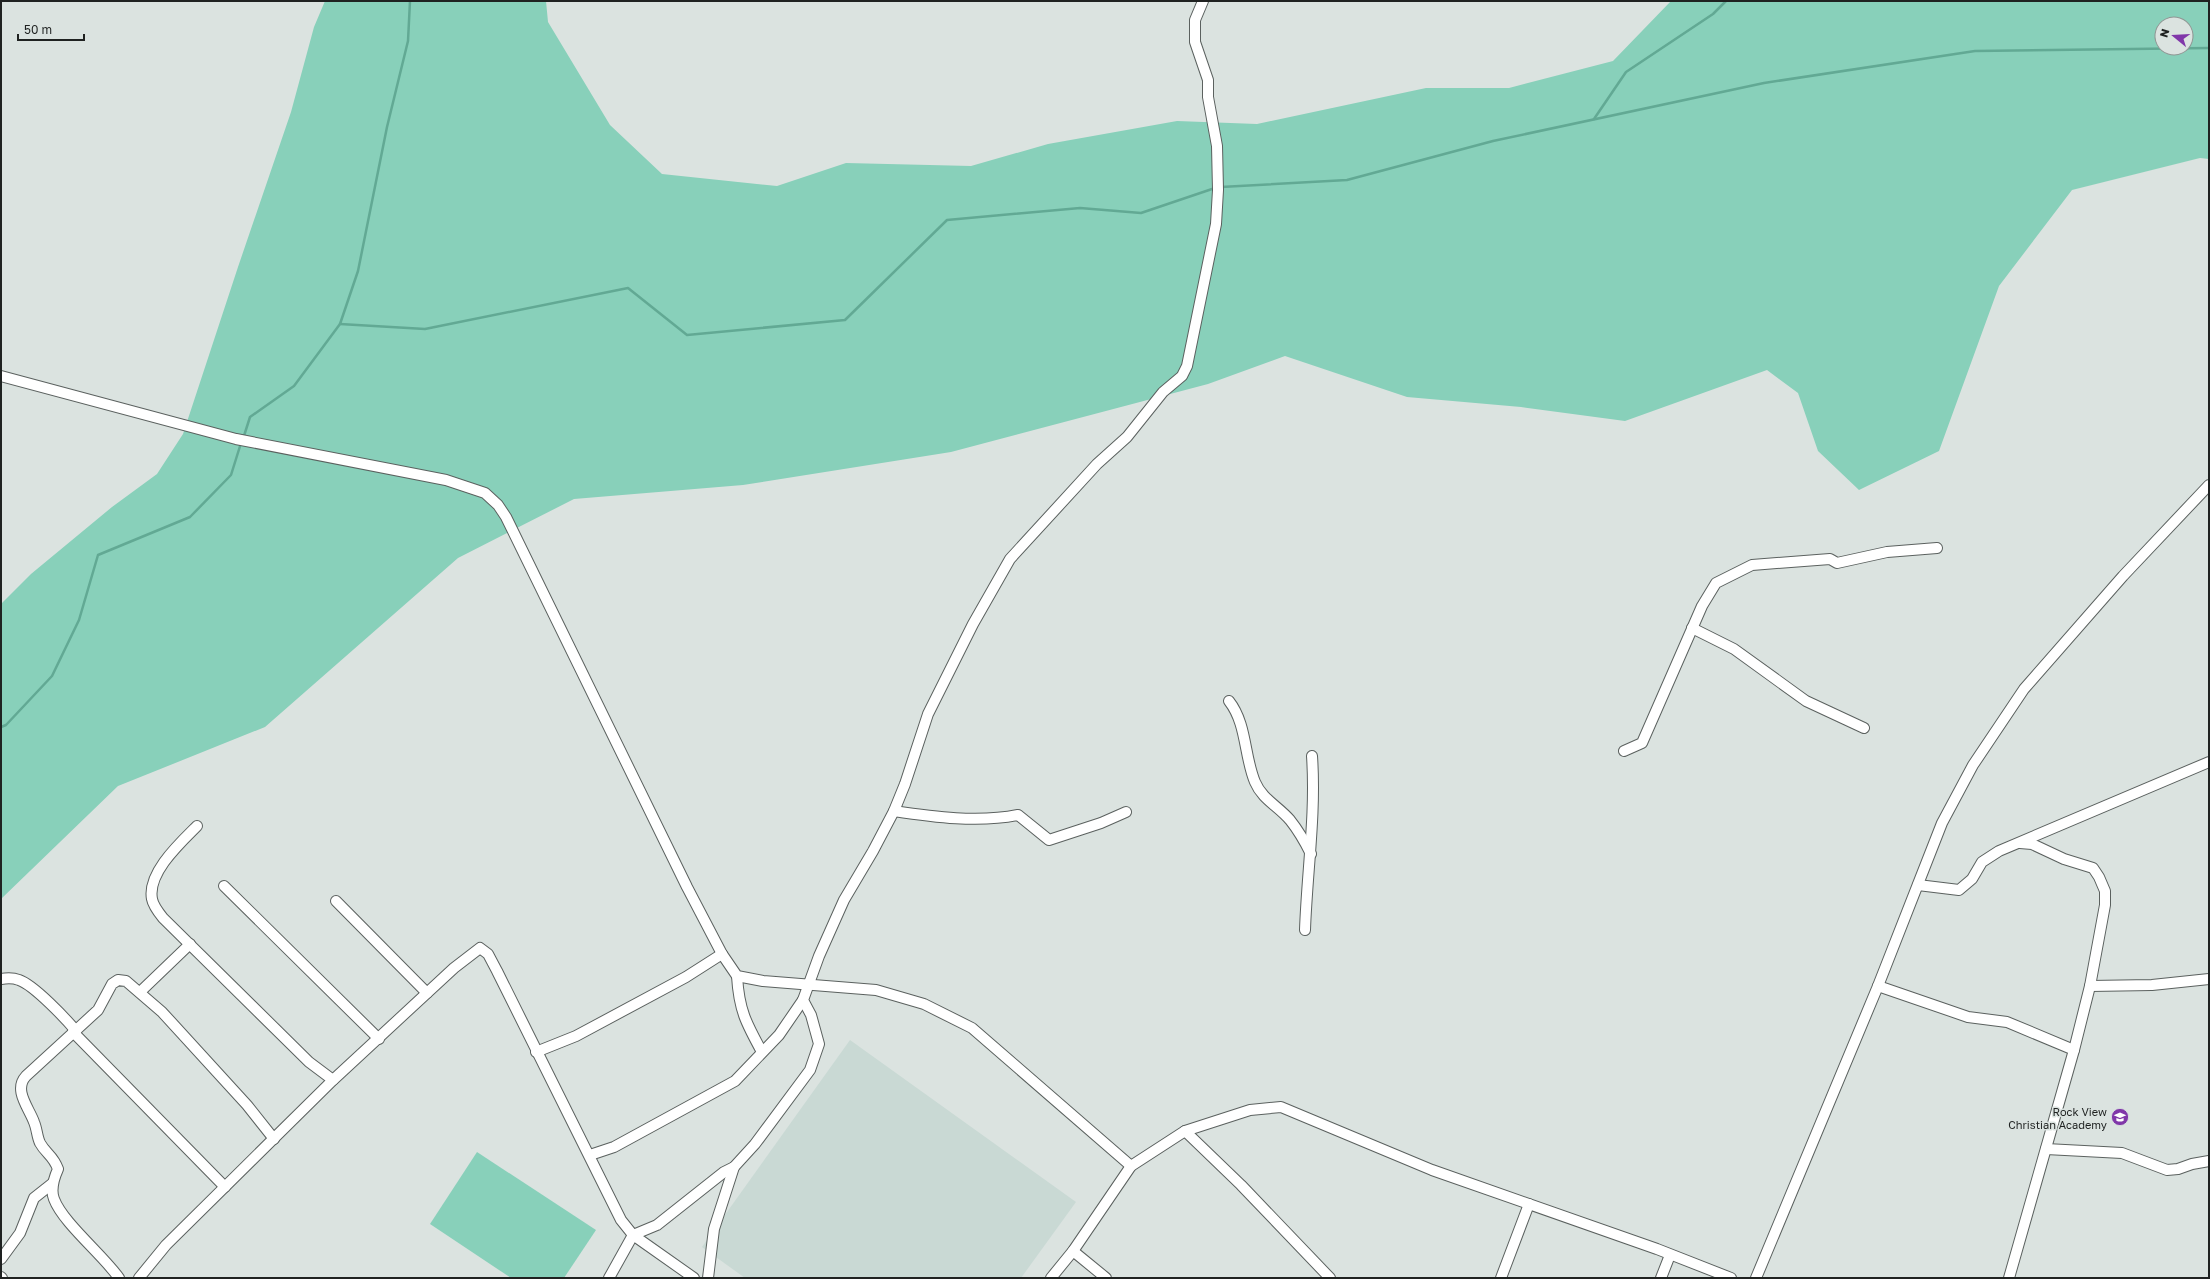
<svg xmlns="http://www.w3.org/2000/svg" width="2210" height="1279" viewBox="0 0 2210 1279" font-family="'Golos Text',sans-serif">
<rect width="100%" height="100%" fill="#dbe3e0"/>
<polygon fill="#c9d9d4" points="850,1040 1076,1202 1021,1278 745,1278 702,1247"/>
<g fill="#88d0ba" fill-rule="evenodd">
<path d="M325,1H546L548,22L610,125L662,174L777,186L846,163L971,166L1048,144L1177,121L1257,124L1426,88H1509L1613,61L1671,1H2209V159L2200,158L2072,190L1999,286L1939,451L1859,490L1818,451L1798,393L1767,370L1625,421L1521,407L1407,397L1285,356L1208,384L951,452L743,485L574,499L458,558L265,727L118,786L1,899V604L31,574L112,507L157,474L183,434L238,267L291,112L314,27ZM2162,24H2186V48H2162Z"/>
<polygon points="477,1152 596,1230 564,1278 511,1278 430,1224"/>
</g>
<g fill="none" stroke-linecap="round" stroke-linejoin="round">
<g stroke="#62a994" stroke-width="2.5">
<polyline points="1594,119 1626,72 1713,14 1726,1"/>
<polyline points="1221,187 1347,180 1493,141 1764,83 1975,51 2209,48"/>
<polyline points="340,324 425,329 628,288 687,335 845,320 947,220 1080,208 1141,213 1215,188"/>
<polyline points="243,439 250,417 294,386 340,324 358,271 387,127 408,41 410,1"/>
<polyline points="1,727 6,725 52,676 79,620 98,555 190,517 231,475 241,443"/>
</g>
<defs>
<g id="minor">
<polyline points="1,376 236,439 446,480 485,493 498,505 506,517 687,887 722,954 737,976 763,981 876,990 924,1004 972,1028 1131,1166"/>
<polyline points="1692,628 1734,649 1806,701 1864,728"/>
<path d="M1229,701C1247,724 1244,756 1255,782C1262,799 1278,806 1290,820C1298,830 1305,842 1311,854"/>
<polyline points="1624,751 1642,743 1702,606 1716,583 1752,565 1830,559 1837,563 1887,552 1937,548"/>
<path d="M894,811C934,817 978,823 1018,815L1049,840L1101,823L1126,812"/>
<path d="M197,826C180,843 147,873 152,899C153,905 159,913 163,918L309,1062L333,1080"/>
<polyline points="1918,885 1959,890 1972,879 1982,862 1999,851 2209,762"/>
<polyline points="224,886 379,1039"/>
<polyline points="336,901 427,993"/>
<path d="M1305,930C1307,872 1316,814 1312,756"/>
<path d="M737,976C739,1010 746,1023 762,1052"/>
<path d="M1,979C6,978 14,978 19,980C34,985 66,1019 76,1031"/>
<polyline points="1878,986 1968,1017 2007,1022 2074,1050"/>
<polyline points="2090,986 2152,985 2209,979"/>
<polyline points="140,992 190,944"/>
<polyline points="73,1032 225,1187"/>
<polyline points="536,1052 576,1036 686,977 722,954"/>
<polyline points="1185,1131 1241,1185 1330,1278"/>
<polyline points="2046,1149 2122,1153 2167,1170 2178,1169 2192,1164 2209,1161"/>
<polyline points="590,1155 614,1147 735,1081 779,1035 803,1000"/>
<polyline points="1073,1251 1106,1278"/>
<polyline points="1,1259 20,1233 34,1198 53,1183"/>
<polyline points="1,1277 2,1278"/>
<path d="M119,1278C103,1255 63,1223 54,1199C50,1189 54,1178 58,1169C53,1155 46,1154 40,1143C37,1137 37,1129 34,1122C29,1108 13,1090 26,1076L98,1010L112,984L118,980L126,981L162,1012L247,1105L274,1139"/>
<polyline points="139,1278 166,1245 333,1080 454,968 480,948 488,954 497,971 621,1220 633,1235 694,1278"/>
<polyline points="609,1278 633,1235 657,1225 724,1172 734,1167 755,1144 810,1070 819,1044 811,1015 803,1000 819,956 844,900 873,851 894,811 905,784 928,714 973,624 1010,559 1097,464 1127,437 1163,392 1182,376 1187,366 1216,224 1218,190 1217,146 1208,97 1208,80 1195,42 1195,20 1203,1"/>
<polyline points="708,1278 714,1229 734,1167"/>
<polyline points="1051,1278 1073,1251 1131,1166 1185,1131 1250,1110 1281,1107 1432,1170 1657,1249 1731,1278"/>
<polyline points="1501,1278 1529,1204"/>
<polyline points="1661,1278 1670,1255"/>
<polyline points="1756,1278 1878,986 1942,823 1973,765 2024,689 2123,576 2209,485"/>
<polyline points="2009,1278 2074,1050 2090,986 2105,905 2105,891 2099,877 2093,868 2064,859 2032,844 2020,843"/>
</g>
</defs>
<use href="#minor" stroke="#5b615f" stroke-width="12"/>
<use href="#minor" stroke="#fff" stroke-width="10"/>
</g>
<defs>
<symbol id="school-disc" viewBox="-11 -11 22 22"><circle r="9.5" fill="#8037a9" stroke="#dbe3e0"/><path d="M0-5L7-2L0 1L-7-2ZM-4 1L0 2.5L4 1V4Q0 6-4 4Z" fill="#fff"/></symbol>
</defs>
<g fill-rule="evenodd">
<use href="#school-disc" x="2110" y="1107" width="20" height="20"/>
</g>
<g text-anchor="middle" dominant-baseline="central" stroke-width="3" stroke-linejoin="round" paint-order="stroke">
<g font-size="11" fill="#1f2221" stroke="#dbe3e0" text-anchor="end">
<text x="2107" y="1111">Rock View<tspan x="2107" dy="13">Christian Academy</tspan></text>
</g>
</g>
<rect width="2210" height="1279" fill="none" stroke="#1f2221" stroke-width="4"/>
<g transform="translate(2174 36) rotate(288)"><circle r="19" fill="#dbe3e0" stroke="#909694"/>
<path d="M0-3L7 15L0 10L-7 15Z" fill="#8037a9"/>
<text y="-6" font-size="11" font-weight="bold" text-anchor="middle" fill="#1f2221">N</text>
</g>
<path d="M18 34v6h66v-6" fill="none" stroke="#1f2221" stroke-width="2"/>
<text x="24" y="34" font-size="12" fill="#1f2221" stroke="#dbe3e0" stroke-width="3" paint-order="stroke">50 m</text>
</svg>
